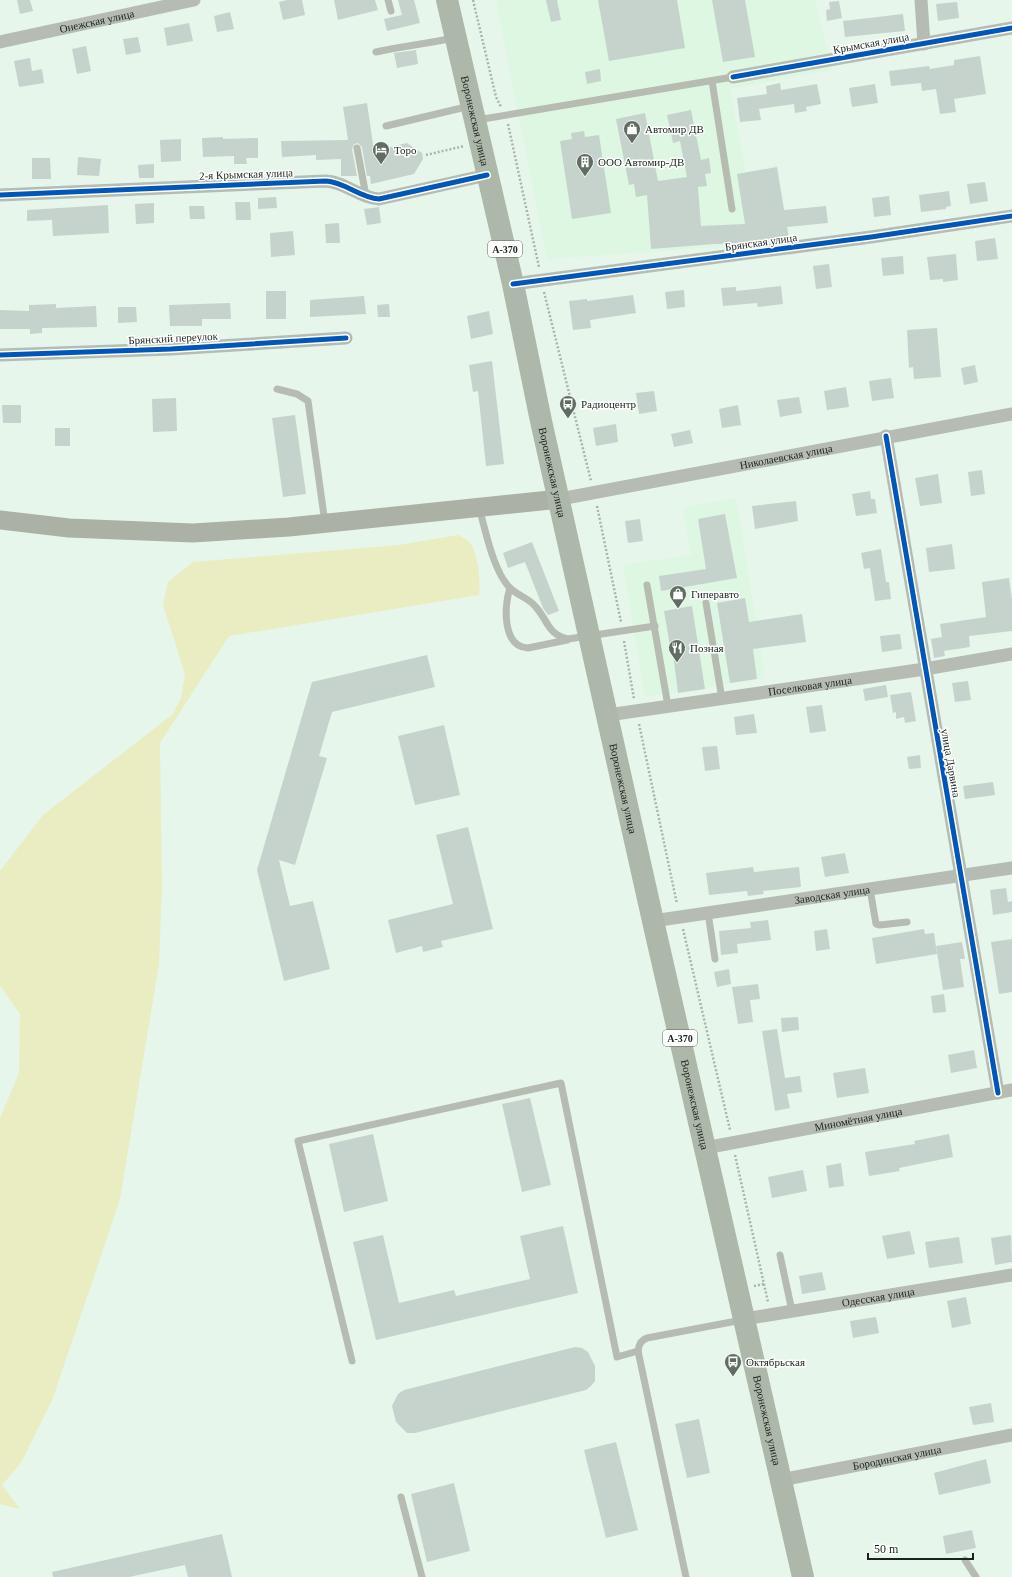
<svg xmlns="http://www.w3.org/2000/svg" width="1012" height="1577" viewBox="0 0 1012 1577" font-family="Georgia,serif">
<rect width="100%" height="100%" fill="#e7f6ea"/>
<g fill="#ddf7e3">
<polygon points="496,0 815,0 832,70 730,89 746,172 777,165 790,238 749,245 547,259"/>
<polygon points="736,498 765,678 645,697 623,565 691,555 683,507"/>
</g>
<path fill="#eaecc2" d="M458,535C462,537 466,539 469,542C478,551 481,583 479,595L229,636L160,743L162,885L159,964L120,1199L53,1398L21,1463L2,1485L20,1509L0,1504V1118L19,1073L20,1014L0,986V871L43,815L173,714L181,698L185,674L163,605L168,582L193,562L399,545Z"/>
<g fill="#c5d3cc">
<polygon points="17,0 30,0 33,11 20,14"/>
<polygon points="287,0 302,0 305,15 283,20 279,2"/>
<polygon points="334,0 375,0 378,10 338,20"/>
<polygon points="398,0 414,0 420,23 387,31 384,19 402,15"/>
<polygon points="546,0 557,0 561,20 551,22"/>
<polygon points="598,0 677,0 685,48 609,61"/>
<polygon points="712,0 745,0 755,57 723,62"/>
<polygon points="839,1 842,18 827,21 826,10 830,9 829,2"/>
<polygon points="957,2 959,18 938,21 936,4"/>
<polygon points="230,12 234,29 217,32 214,16"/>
<polygon points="903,14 905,31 845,37 843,21"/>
<polygon points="189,23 193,41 167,46 164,28"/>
<polygon points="138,37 141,52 126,55 123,39"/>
<polygon points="86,46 91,71 77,74 72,49"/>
<polygon points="416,50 418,64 397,68 394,53"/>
<polygon points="980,56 986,94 954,99 956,112 940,114 936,89 922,91 921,83 891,86 889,71 929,66 930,69 954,65 954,60"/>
<polygon points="30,58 32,71 42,69 44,83 19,87 14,61"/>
<polygon points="600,69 601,81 587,84 585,72"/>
<polygon points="780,83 781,90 817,84 821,104 806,107 807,111 795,113 794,104 759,109 761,120 740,122 737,98 767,94 766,86"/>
<polygon points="875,84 878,103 852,107 849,88"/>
<polygon points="367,103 374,151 407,143 422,153 423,159 414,174 371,184 370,176 367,176 362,147 358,143 354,144 352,149 357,176 341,176 341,159 316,160 316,155 282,157 281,141 348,140 343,107"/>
<polygon points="691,110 701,160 709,158 711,173 705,174 707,186 698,187 701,226 745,224 737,174 777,167 784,210 826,206 828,223 787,227 789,238 749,245 749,243 714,244 651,249 647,195 636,197 634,184 629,185 616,119 645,113 658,181 687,177 680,141 673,143 667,115"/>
<polygon points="584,131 585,137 599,135 611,213 572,219 560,141 572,139 571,133"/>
<polygon points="223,137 223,139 258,138 258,158 246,158 247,164 234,164 234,156 203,157 202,138"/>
<polygon points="181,139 181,161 161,162 160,140"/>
<polygon points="78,157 101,159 99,176 77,175"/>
<polygon points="32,158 50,158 51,179 32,179"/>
<polygon points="154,164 154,178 139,178 138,165"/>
<polygon points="985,182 988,201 970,204 967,184"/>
<polygon points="949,191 951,206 946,207 946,209 921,212 919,195"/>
<polygon points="889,196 891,215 874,217 872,198"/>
<polygon points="276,197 277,208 258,209 258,198"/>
<polygon points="235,202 250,202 251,220 236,220"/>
<polygon points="154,203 154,223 136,224 135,204"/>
<polygon points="108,205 109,233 53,236 52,220 27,221 27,210"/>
<polygon points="189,206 204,206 205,219 190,219"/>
<polygon points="379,207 381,223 367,225 364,209"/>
<polygon points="339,223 340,243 326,243 325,224"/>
<polygon points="293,231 295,255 271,257 270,233"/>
<polygon points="995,238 998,259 977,261 975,241"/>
<polygon points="956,254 958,280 943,282 943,279 930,280 927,257"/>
<polygon points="903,256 904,274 883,276 881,258"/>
<polygon points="829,264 832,287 816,289 813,266"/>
<polygon points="781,286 783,304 758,307 757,303 723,306 721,288 736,287 736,291"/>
<polygon points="684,290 685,307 667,309 665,292"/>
<rect x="266" y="291" width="20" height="28"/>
<polygon points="633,295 636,313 590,320 591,328 573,330 569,301 587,299 587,301"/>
<polygon points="364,296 366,314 310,317 310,300"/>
<polygon points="230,303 231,319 202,319 202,326 170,326 169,305"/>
<polygon points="56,304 56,308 96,306 97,327 42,328 42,333 30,334 30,329 0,329 0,310 29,311 29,305"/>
<polygon points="389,304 390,317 378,317 377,305"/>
<polygon points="118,307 136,307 137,322 118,323"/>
<polygon points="489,311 493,334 471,339 467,316"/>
<polygon points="937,328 941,377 914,379 913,367 909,368 907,330"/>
<polygon points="492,361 504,464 486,466 478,391 473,392 469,365"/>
<polygon points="975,365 978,382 964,385 961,368"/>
<polygon points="891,378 894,398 872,401 869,381"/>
<polygon points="846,387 849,407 827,410 824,391"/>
<polygon points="654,391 657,411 639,414 636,393"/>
<polygon points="799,397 802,413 780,417 777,400"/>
<polygon points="176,398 177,431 153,432 152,399"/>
<polygon points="2,405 21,405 21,423 3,423"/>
<polygon points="738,405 741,425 722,428 719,409"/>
<polygon points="295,415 306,494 283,497 272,418"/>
<polygon points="616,424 618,442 596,446 593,428"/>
<rect x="55" y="428" width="15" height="18"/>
<polygon points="690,430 693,443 674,447 671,434"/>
<polygon points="982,470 985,494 971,496 968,472"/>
<polygon points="938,474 942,503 920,506 915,478"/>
<polygon points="870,491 871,499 875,499 877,513 856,516 852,494"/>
<polygon points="796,501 798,521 755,529 752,506"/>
<polygon points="725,514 737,578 661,591 659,576 706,569 698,519"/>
<polygon points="640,519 643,541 628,543 625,521"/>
<polygon points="532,542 559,611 548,615 543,608 525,562 508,568 503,553"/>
<polygon points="952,544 955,569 929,572 926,548"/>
<polygon points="881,549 886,582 889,582 891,599 875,601 870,568 864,569 861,553"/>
<polygon points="1009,578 1012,600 1012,631 969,636 970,647 944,651 945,656 934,658 931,639 942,637 940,624 986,617 982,582"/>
<polygon points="745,598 749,622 802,614 806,642 753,649 757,679 730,683 717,603"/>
<polygon points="692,606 705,689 678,693 672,646 670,646 664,611"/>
<polygon points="900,634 902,649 882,652 880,636"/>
<polygon points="427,655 435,687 332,712 319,756 327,758 295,865 279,860 290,906 313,901 330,969 284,981 257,870 312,682"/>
<polygon points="968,681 971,700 955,702 952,683"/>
<polygon points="886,685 888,697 865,701 863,689"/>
<polygon points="911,692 916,721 905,723 904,717 896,719 896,712 893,713 890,695"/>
<polygon points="822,705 826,731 810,733 806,707"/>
<polygon points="754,714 757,733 736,735 734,717"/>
<polygon points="444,725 460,795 415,805 398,736"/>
<polygon points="717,746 720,769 705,771 702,747"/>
<polygon points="920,755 921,768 909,769 907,757"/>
<polygon points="993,782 995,795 965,799 963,786"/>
<polygon points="468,827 493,929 441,941 443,947 423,952 422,946 396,953 388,920 453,904 436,835"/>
<polygon points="845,853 849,873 825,877 821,857"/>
<polygon points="753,867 754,872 799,867 801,887 763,891 764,894 748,896 747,891 709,895 706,873"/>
<polygon points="1006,888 1008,902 1012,901 1012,912 993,915 990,890"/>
<polygon points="768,920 771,940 737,944 738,953 721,955 719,931 751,928 750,922"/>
<polygon points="827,929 830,949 816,951 814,931"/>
<polygon points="924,929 925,934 934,933 937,954 876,964 872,938"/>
<polygon points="1012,939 1012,992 999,994 991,942"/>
<polygon points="962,942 965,959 960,959 964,987 943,990 936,946"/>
<polygon points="729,969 731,984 717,987 714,972"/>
<polygon points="758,984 760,999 750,1000 753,1022 738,1024 732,987"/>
<polygon points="944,994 946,1012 933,1013 931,996"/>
<polygon points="798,1017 799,1030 782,1032 781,1018"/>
<polygon points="777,1029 785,1078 800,1076 802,1092 787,1094 790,1108 775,1111 762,1031"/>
<polygon points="974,1050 977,1068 951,1073 948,1055"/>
<polygon points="865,1068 869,1093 837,1098 833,1073"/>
<polygon points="530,1098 551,1185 522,1192 502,1104"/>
<polygon points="373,1134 388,1201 344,1212 329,1144"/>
<polygon points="949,1134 953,1157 899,1168 900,1171 869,1176 865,1152 915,1144 914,1141"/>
<polygon points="841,1163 844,1186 829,1188 826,1166"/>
<polygon points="803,1170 807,1191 772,1198 768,1177"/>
<polygon points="563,1226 578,1293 376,1340 353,1242 383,1235 399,1303 454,1290 456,1296 530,1279 520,1236"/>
<polygon points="910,1231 915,1254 887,1259 882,1236"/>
<polygon points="1011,1235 1012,1262 995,1265 991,1238"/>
<polygon points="959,1237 963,1263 929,1268 925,1242"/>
<polygon points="822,1272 826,1290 802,1294 799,1276"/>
<polygon points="966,1297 971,1324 952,1328 947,1301"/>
<polygon points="876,1317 879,1333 853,1338 850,1321"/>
<polygon points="575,1347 582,1348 588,1352 595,1366 595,1381 591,1386 586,1390 415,1433 407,1433 396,1422 392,1406 398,1394 404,1390"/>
<polygon points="991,1403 994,1422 973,1425 969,1407"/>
<polygon points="699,1419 710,1473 687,1478 675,1424"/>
<polygon points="616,1442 638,1530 606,1538 584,1450"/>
<polygon points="986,1459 991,1483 939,1495 934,1473"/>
<polygon points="454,1483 470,1551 427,1562 411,1494"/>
<polygon points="972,1530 976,1548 946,1554 943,1536"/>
<polygon points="222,1534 232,1577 188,1577 185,1565 129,1577 53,1577 52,1572"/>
</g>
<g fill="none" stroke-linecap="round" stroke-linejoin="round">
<g stroke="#acb4aa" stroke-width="2.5" stroke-dasharray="2 2" stroke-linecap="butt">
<polyline points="473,0 496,97 501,107"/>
<polyline points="508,124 539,267"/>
<polyline points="426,155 464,146"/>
<polyline points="544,292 591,481"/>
<polyline points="597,506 621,622"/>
<polyline points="624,641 634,699"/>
<polyline points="639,724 677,904"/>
<polyline points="683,929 730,1130"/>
<polyline points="735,1155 768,1302"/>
<polyline points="754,1286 764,1284"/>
</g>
<g stroke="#b6bcb2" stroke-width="7">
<polyline points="388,0 391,11"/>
<path d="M376,52C402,46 427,44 453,38"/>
<polyline points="712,81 732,209"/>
<polyline points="477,120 733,77"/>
<polyline points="386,126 470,106"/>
<polyline points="357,148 366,196"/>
<polyline points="277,389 297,394 308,401 325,523"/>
<path d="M479,508C486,531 493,571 510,588C517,595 528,598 535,606C548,620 547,634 568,639L655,626"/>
<polyline points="647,585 668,706"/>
<path d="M510,588C504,605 502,647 528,648L567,640"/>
<polyline points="706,603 722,699"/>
<polyline points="870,889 876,924 880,925 907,922"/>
<polyline points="708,913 715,959"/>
<polyline points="780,1255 792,1311"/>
<polyline points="352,1361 298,1141 561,1083 617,1357 638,1351"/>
<polyline points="401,1497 422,1577"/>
<polyline points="965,1560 976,1577"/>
<path d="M686,1577L638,1351C639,1345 640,1341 647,1338L742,1320"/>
</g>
<g stroke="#b6bcb2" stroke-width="13">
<polyline points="921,0 924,44"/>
<path id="s1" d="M0,42L194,0"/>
<polyline points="733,77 1012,28"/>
<path d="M0,195L326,181C345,182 360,198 379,199L487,175"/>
<polyline points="513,284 871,237 1012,216"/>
<polyline points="0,355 171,349 346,338"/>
<polyline points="886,436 998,1093"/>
<path id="s2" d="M560,499L1012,414"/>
<path id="s3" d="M608,715L925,669L1012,654"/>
<path id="s4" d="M653,921L1012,868"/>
<path id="s5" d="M705,1148L1012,1090"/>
<path id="s6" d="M744,1319L1012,1275"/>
<path id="s7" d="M781,1480L1012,1435"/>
</g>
<polyline stroke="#abb1a5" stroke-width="19" points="0,520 69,528 193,533 289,527 560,499"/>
<path stroke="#aeb8aa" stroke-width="22" id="s8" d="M447,0L513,284L541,421L653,921L803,1577"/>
<defs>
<g id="cycleway">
<polyline points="733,77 1012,28"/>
<path d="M0,195L326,181C345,182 360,198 379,199L487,175"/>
<polyline points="513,284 871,237 1012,216"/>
<polyline points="0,355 171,349 346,338"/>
<polyline points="886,436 998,1093"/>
</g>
</defs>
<use href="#cycleway" stroke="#fff" stroke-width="8"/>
<use href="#cycleway" stroke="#0057b8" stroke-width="5"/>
</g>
<defs>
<symbol id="shop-pin" viewBox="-11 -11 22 30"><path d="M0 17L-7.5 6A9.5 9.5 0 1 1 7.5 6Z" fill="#616d63" stroke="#fff"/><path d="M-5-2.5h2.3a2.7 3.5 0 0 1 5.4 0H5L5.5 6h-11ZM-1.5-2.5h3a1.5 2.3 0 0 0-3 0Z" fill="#fff"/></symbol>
<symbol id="hotel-pin" viewBox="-11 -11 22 30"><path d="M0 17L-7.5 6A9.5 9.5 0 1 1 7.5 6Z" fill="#616d63" stroke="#fff"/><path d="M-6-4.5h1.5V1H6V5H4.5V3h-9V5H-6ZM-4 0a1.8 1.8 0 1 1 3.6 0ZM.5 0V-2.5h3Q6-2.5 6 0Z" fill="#fff"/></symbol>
<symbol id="building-pin" viewBox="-11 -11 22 30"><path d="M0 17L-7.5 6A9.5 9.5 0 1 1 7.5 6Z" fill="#616d63" stroke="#fff"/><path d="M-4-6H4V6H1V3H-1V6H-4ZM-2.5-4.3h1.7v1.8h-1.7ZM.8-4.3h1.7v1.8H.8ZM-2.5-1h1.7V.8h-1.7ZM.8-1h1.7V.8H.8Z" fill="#fff"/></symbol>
<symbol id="bus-pin" viewBox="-11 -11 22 30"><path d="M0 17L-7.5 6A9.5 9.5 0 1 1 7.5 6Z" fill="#616d63" stroke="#fff"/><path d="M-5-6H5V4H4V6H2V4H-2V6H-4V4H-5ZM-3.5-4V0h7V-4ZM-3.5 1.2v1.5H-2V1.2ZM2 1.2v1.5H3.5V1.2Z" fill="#fff"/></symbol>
<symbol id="restaurant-pin" viewBox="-11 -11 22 30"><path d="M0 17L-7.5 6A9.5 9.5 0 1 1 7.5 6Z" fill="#616d63" stroke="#fff"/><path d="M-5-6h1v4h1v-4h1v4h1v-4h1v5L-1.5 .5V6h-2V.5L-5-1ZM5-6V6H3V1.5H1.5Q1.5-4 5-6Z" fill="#fff"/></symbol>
</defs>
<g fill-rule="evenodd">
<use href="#shop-pin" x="622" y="119" width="20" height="27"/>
<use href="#hotel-pin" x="371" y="140" width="20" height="27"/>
<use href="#building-pin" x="575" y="152" width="20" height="27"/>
<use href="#bus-pin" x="558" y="394" width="20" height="27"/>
<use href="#shop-pin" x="668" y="584" width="20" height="27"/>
<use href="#restaurant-pin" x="667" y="638" width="20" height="27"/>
<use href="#bus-pin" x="723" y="1352" width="20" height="27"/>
</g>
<g text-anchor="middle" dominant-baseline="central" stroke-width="3" stroke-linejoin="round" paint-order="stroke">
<g fill="#fff" stroke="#5e655f" stroke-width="1">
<rect x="488" y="241" width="34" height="16" rx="3"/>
<rect x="663" y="1030" width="34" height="16" rx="3"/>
</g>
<g font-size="10" font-weight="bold" fill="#19231b">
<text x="505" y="249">А-370</text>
<text x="680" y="1038">А-370</text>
</g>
<g font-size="11" fill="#19231b" stroke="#fff">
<text stroke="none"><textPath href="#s1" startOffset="99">Онежская улица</textPath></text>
<text transform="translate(871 43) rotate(-10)">Крымская улица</text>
<text stroke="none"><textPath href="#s8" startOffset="124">Воронежская улица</textPath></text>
<text transform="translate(246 174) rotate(-2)">2-я Крымская улица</text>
<text transform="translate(761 242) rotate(-8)">Брянская улица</text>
<text transform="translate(173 338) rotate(-3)">Брянский переулок</text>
<text stroke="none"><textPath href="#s2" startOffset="230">Николаевская улица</textPath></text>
<text stroke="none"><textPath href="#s8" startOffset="484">Воронежская улица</textPath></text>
<text stroke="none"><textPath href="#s3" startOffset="204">Поселковая улица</textPath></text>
<text transform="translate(951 763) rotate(80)">улица Дарвина</text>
<text stroke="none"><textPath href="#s8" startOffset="808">Воронежская улица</textPath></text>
<text stroke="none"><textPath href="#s4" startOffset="181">Заводская улица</textPath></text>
<text stroke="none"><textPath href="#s8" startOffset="1132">Воронежская улица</textPath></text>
<text stroke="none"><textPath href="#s5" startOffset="156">Миномётная улица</textPath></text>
<text stroke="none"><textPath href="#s6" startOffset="136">Одесская улица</textPath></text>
<text stroke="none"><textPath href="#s8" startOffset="1456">Воронежская улица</textPath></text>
<text stroke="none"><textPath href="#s7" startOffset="118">Бородинская улица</textPath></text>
</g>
<g font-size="11" fill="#19231b" stroke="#fff" text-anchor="start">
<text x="645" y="129">Автомир ДВ</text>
<text x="394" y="150">Торо</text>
<text x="598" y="162">ООО Автомир-ДВ</text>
<text x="581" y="404">Радиоцентр</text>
<text x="691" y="594">Гиперавто</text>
<text x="690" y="648">Позная</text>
<text x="746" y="1362">Октябрьская</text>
</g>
</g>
<path d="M868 1553v6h105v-6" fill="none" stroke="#19231b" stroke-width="2"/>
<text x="874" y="1553" font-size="12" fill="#19231b" stroke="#ffffff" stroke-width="3" paint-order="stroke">50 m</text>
</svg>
